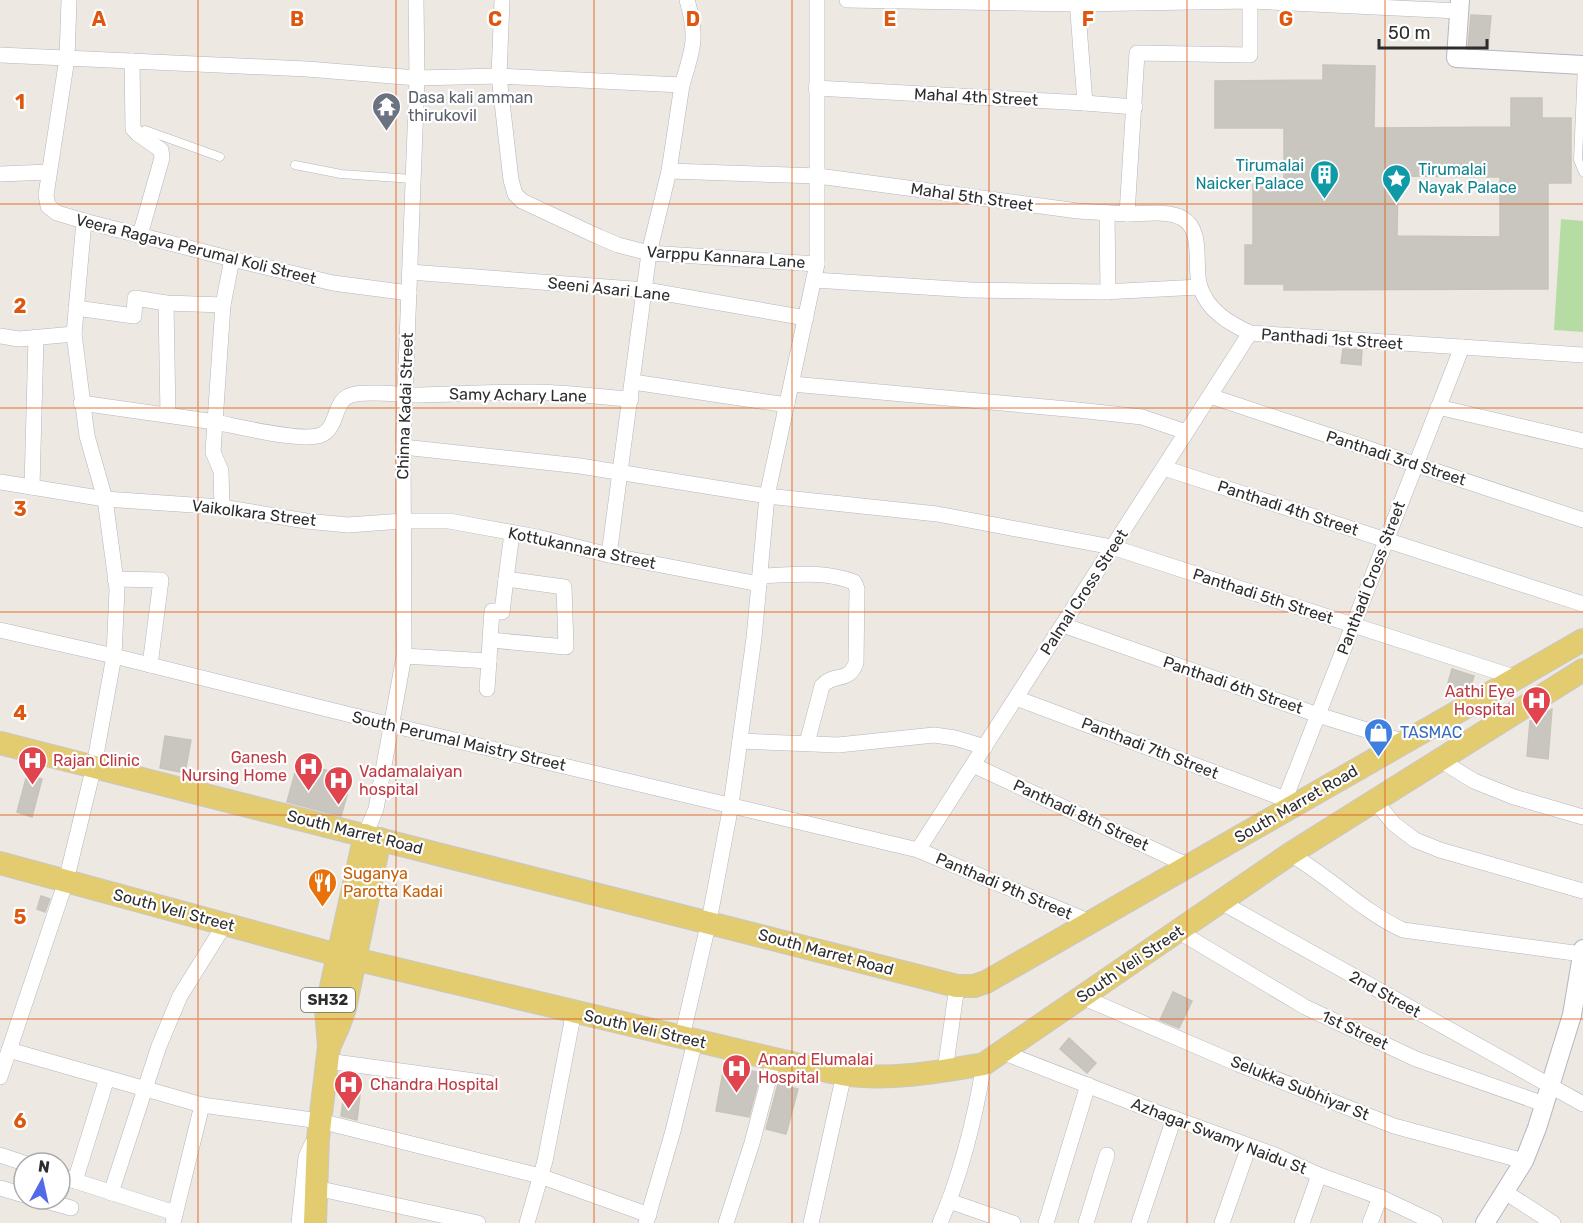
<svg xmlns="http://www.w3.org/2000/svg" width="1583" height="1223" viewBox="0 0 1583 1223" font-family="Rubik,sans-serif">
<rect width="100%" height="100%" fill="#ede8e1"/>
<polygon fill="#b5dda3" points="1561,219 1583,221 1583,332 1554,330"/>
<g fill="#c9c6bf" stroke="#c8c4ba" stroke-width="1.5" fill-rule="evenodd">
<polygon points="1471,15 1491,16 1488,48 1468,47"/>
<path d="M1323,65L1375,66L1374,128L1511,127V98H1542V118H1571V183H1548V289L1284,290V284H1245V245H1253V184H1284V128H1215V81L1323,80ZM1398,176L1500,177V237L1397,236Z"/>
<polygon points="1343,349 1362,350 1361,365 1341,363"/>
<polygon points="1452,669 1474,676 1470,689 1460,695 1446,690"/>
<polygon points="1552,709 1548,759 1527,756 1530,721"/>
<polygon points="165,736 191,740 185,773 160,768"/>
<polygon points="298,762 352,778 341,816 287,802"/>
<polygon points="27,775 42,779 32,817 17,812"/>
<polygon points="41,896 50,899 45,912 37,909"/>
<polygon points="1173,992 1192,1001 1179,1028 1160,1020"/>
<polygon points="1069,1038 1096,1063 1087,1073 1060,1049"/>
<polygon points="724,1066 758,1072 757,1079 759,1079 749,1117 716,1111"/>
<polygon points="778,1084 798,1089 786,1134 766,1129"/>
<polygon points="344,1093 360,1095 357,1120 341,1116"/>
</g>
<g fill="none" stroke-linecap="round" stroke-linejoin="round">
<defs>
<g id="service">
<polyline points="1582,66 1578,160 1583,172"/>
<polyline points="139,134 145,130 220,157"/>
<polyline points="295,165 341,174 413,179"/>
</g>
<g id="minor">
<polyline points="69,0 67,58 46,195 48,206 57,213 84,221 232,259 333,283 409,293"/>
<polyline points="847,0 1078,4 1250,1 1459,11"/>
<polyline points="1077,0 1085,103"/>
<path d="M1250,0V55L1137,53L1127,214C1143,214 1168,210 1182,218C1205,231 1193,267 1200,287C1208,311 1229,323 1250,333L1583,355"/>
<polyline points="0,55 307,69 417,78 499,76 502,0"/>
<polyline points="132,61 133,129 138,134 161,150 162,158 140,235"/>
<path d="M682,85C693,49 698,37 687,0"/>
<polyline points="816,88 1085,103 1135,107"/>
<polyline points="669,171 818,176 1078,211 1127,214"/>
<polyline points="0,174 49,172"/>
<polyline points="1107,213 1108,292"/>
<polyline points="410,272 646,290 806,318"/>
<polyline points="814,280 971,290 1103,292 1200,287"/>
<polyline points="166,303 168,415"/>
<polyline points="76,308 134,316 135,298 166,303 223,305"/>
<polyline points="0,336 19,339 74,334"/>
<polyline points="633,382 787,405"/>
<polyline points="792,384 1078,410 1142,417 1186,432"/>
<polyline points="1210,396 1583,520"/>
<polyline points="81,403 215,422 223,305 232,259"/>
<polyline points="1438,407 1583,441"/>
<polyline points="403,447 580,466 767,496 937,514 1112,547 1517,678"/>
<polyline points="1164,468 1583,604"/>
<polyline points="0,482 105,499 222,507 306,521 348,525 403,521 449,521 537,537 609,555 759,584"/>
<polyline points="32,487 36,337"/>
<path d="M222,507L221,471L213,452L215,422C237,426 306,444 323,434C340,424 332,397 356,394C377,391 399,395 420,395C457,394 494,392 530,392C564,392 598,397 631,399"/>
<polyline points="609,555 649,253 669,171 682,85 499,76 511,180 515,194 522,201 599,237 618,245 649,253 817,264"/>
<path d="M760,576C792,575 824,570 854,582L857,589L856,663C848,684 834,672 822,686L807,743"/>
<polyline points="115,579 161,580 150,665"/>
<polyline points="506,579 512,533"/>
<polyline points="1063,625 1318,715 1405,742"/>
<polyline points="0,630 114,656 391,725 918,850 1090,922"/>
<polyline points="404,656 489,661 487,689"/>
<polyline points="489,661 490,640 566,647 564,587 506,579 502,612 492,611 490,640"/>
<polyline points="1016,698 1285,799"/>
<polyline points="740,741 838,745 934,735 955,738 985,747"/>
<polyline points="1440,760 1474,781 1514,797 1583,817"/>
<polyline points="973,765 1189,866"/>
<polyline points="1375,801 1394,824 1415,840 1440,850 1583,891"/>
<polyline points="1291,807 1285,799 1462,347"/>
<polyline points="365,835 376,809 404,656 403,447 417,78 416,0"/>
<polyline points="918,850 1250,333"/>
<path d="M1290,854C1330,877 1362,911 1403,930L1582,954"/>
<polyline points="1221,902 1583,1104"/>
<polyline points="1178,931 1305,1007 1416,1059 1544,1104"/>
<polyline points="1082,997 1238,1064 1394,1126 1524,1161"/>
<polyline points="682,1037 709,921 731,805 754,638 767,496 817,264 817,0"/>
<polyline points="9,1050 202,1105 173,1223"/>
<polyline points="1002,1052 1156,1112 1275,1155 1319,1175 1380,1197 1435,1223"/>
<polyline points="327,1061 489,1083"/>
<polyline points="945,1071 957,986"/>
<polyline points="0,1077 66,881 94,766 114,656 117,589 105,499 87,436 74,334 84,221"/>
<polyline points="202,1105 320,1121 540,1176 649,1215"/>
<polyline points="0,1155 24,1163"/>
<polyline points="60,1176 175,1213"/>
<polyline points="75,1181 107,1078"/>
<polyline points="0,1188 24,1195"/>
<polyline points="325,1190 478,1223"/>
<polyline points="1505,1192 1553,1223"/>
<polyline points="111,1193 159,1046 180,996 225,924"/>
<polyline points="39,1199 71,1208"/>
<polyline points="949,1201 1013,1223"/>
<polyline points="299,1223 306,1157 312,1144 317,1140"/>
<polyline points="527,1223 545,1161 574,1011"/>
<polyline points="646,1223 673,1131 695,1041"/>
<polyline points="726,1223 752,1143 774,1059"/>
<polyline points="811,1223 844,1074"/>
<path d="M940,1223C962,1172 975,1118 984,1064"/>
<polyline points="1046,1223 1088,1085"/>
<polyline points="1086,1223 1107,1155"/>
<polyline points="1139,1223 1174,1118"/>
<polyline points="1222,1223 1249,1146"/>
<polyline points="1302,1223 1319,1175"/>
<polyline points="1370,1223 1380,1197"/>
</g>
<g id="tertiary">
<polyline points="1460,0 1456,58 1583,65"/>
<polyline points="1485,1223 1524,1161 1537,1128 1572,1015 1583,949"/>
</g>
<g id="primary">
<polyline points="0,743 957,986 974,986 986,982 1583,640"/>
<path d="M0,863L338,955L774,1059C797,1064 819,1070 842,1074C889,1081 938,1072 984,1064L1290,854L1583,670"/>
<polyline points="330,1045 339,1025 345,1008 380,839"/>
<polyline points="315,1223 318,1139 329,1046 326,1009 365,835"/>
</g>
</defs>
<use href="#service" stroke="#b4b6bf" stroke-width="9"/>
<use href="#minor" stroke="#b4b6bf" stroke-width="16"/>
<use href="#tertiary" stroke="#b4b6bf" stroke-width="20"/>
<use href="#primary" stroke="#c8c8c8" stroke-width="24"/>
<use href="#service" stroke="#fff" stroke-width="8"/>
<use href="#minor" stroke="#fff" stroke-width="15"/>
<use href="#tertiary" stroke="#fff" stroke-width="18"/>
<use href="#primary" stroke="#e3cb6f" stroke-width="22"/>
</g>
<path fill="none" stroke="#df570e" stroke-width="1.5" stroke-opacity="0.55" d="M198,0V1223M396,0V1223M594,0V1223M792,0V1223M989,0V1223M1187,0V1223M1385,0V1223M0,204H1583M0,408H1583M0,612H1583M0,815H1583M0,1019H1583"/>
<defs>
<symbol id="temple-pin" viewBox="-11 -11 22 30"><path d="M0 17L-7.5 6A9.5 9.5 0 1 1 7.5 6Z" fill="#6b7280" stroke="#fff"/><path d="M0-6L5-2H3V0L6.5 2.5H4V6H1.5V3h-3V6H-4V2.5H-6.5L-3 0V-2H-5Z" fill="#fff"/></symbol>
<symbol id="building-pin" viewBox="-11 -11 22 30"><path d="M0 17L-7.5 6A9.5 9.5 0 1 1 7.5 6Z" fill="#0f9aa8" stroke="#fff"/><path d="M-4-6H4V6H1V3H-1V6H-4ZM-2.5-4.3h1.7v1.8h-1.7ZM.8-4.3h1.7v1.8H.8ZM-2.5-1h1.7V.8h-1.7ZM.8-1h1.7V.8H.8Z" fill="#fff"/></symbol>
<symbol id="sight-pin" viewBox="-11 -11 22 30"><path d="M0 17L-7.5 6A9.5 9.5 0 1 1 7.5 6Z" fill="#0f9aa8" stroke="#fff"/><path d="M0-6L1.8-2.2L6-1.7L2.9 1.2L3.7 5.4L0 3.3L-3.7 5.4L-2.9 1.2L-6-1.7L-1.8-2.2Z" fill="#fff"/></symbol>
<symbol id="hospital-pin" viewBox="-11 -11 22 30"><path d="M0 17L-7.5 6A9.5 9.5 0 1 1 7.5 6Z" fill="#e0444e" stroke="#fff"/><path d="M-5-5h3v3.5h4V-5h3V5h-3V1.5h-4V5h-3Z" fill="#fff"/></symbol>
<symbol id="shop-pin" viewBox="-11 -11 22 30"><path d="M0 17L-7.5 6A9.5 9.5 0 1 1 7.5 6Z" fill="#3f7fe0" stroke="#fff"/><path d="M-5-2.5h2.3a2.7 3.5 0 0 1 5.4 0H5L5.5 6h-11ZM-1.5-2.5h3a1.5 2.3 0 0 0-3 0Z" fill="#fff"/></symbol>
<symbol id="restaurant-pin" viewBox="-11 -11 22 30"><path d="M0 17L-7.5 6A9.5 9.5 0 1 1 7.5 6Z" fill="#e8710a" stroke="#fff"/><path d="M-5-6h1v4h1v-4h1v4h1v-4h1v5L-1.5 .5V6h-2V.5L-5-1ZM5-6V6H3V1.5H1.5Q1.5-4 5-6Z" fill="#fff"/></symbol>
</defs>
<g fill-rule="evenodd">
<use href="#temple-pin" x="370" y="90" width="33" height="45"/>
<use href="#building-pin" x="1308" y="158" width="33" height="45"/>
<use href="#sight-pin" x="1380" y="162" width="33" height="45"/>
<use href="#hospital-pin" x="1520" y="684" width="33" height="45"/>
<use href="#shop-pin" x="1362" y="716" width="33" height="45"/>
<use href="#hospital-pin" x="16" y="744" width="33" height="45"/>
<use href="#hospital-pin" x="292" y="750" width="33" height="45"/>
<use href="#hospital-pin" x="322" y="764" width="33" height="45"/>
<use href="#restaurant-pin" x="306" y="866" width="33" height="45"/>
<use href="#hospital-pin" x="720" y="1052" width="33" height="45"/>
<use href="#hospital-pin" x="332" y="1068" width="33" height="45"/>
</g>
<g text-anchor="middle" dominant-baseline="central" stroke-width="4.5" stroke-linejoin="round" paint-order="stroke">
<rect fill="#fff" stroke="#6c6c6c" stroke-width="1.5" x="301" y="988" width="54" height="24" rx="4.5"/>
<g font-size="15" font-weight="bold" fill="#2d2d2d">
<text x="328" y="1000">SH32</text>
</g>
<g font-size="16" fill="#5b616d" stroke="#fff" text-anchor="start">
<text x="408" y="97">Dasa kali amman<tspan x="408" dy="18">thirukovil</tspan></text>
</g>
<g font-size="16" fill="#2d2d2d" stroke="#fff">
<text transform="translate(976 97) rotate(3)">Mahal 4th Street</text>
<text transform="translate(972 197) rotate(8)">Mahal 5th Street</text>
<text transform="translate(196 249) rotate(14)">Veera Ragava Perumal Koli Street</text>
<text transform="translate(726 257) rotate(4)">Varppu Kannara Lane</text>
<text transform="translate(609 289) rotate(6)">Seeni Asari Lane</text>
<text transform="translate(1332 339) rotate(4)">Panthadi 1st Street</text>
<text transform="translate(518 395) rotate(1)">Samy Achary Lane</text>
<text transform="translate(405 406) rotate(-88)">Chinna Kadai Street</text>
<text transform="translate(1396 458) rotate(18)">Panthadi 3rd Street</text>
<text transform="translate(1288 508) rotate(18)">Panthadi 4th Street</text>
<text transform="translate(254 513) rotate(7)">Vaikolkara Street</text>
<text transform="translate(582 548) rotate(12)">Kottukannara Street</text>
<text transform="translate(1371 578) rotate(-69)">Panthadi Cross Street</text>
<text transform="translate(1084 592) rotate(-57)">Palmal Cross Street</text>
<text transform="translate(1263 596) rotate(18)">Panthadi 5th Street</text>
<text transform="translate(1233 685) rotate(19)">Panthadi 6th Street</text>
<text transform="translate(459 741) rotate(13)">South Perumal Maistry Street</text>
<text transform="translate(1150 748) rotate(21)">Panthadi 7th Street</text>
<text transform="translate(1296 804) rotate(-30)">South Marret Road</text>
<text transform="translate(1081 815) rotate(25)">Panthadi 8th Street</text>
<text transform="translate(355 832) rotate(14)">South Marret Road</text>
<text transform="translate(1004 886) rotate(23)">Panthadi 9th Street</text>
<text transform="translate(174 910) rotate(15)">South Veli Street</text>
<text transform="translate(826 952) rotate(15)">South Marret Road</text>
<text transform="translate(1130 964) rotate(-34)">South Veli Street</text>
<text transform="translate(1385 994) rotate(29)">2nd Street</text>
<text transform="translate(645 1029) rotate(13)">South Veli Street</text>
<text transform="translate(1355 1030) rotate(25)">1st Street</text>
<text transform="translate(1300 1088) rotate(22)">Selukka Subhiyar St</text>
<text transform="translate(1219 1136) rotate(21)">Azhagar Swamy Naidu St</text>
</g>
<g font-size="16" fill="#0d838f" stroke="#fff" text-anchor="end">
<text x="1304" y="165">Tirumalai<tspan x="1304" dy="18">Naicker Palace</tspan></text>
<text x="1418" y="169" text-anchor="start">Tirumalai<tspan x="1418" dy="18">Nayak Palace</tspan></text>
</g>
<g font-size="16" fill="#be3a42" stroke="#fff" text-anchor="start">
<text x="1515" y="691" text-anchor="end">Aathi Eye<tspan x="1515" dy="18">Hospital</tspan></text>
<text x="287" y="757" text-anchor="end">Ganesh<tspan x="287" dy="18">Nursing Home</tspan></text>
<text x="53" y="760">Rajan Clinic</text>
<text x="359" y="771">Vadamalaiyan<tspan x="359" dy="18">hospital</tspan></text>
<text x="758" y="1059">Anand Elumalai<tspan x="758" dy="18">Hospital</tspan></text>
<text x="370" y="1084">Chandra Hospital</text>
</g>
<g font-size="16" fill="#366cbe" stroke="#fff" text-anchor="start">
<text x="1400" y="732">TASMAC</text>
</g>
<g font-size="16" fill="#c56008" stroke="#fff" text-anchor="start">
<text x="343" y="873">Suganya<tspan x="343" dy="18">Parotta Kadai</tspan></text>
</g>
</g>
<g font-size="20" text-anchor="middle" font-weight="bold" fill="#df570e" stroke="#fff" stroke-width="4.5" stroke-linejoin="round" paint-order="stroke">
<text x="99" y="26">A</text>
<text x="297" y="26">B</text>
<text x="495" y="26">C</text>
<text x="693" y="26">D</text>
<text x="890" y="26">E</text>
<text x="1088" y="26">F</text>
<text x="1286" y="26">G</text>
<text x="20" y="109">1</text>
<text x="20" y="313">2</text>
<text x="20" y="516">3</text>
<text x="20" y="720">4</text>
<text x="20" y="924">5</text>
<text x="20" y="1128">6</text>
</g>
<g transform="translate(42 1181) rotate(8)"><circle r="28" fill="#ffffff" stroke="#ababab" stroke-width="1.5"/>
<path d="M0-4.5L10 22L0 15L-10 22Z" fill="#526ae8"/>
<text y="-9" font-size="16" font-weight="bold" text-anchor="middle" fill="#2d2d2d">N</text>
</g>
<path d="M1379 39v9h108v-9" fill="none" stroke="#2d2d2d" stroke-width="3"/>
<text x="1388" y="39" font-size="18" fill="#2d2d2d" stroke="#ffffff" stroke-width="4.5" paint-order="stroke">50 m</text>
</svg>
